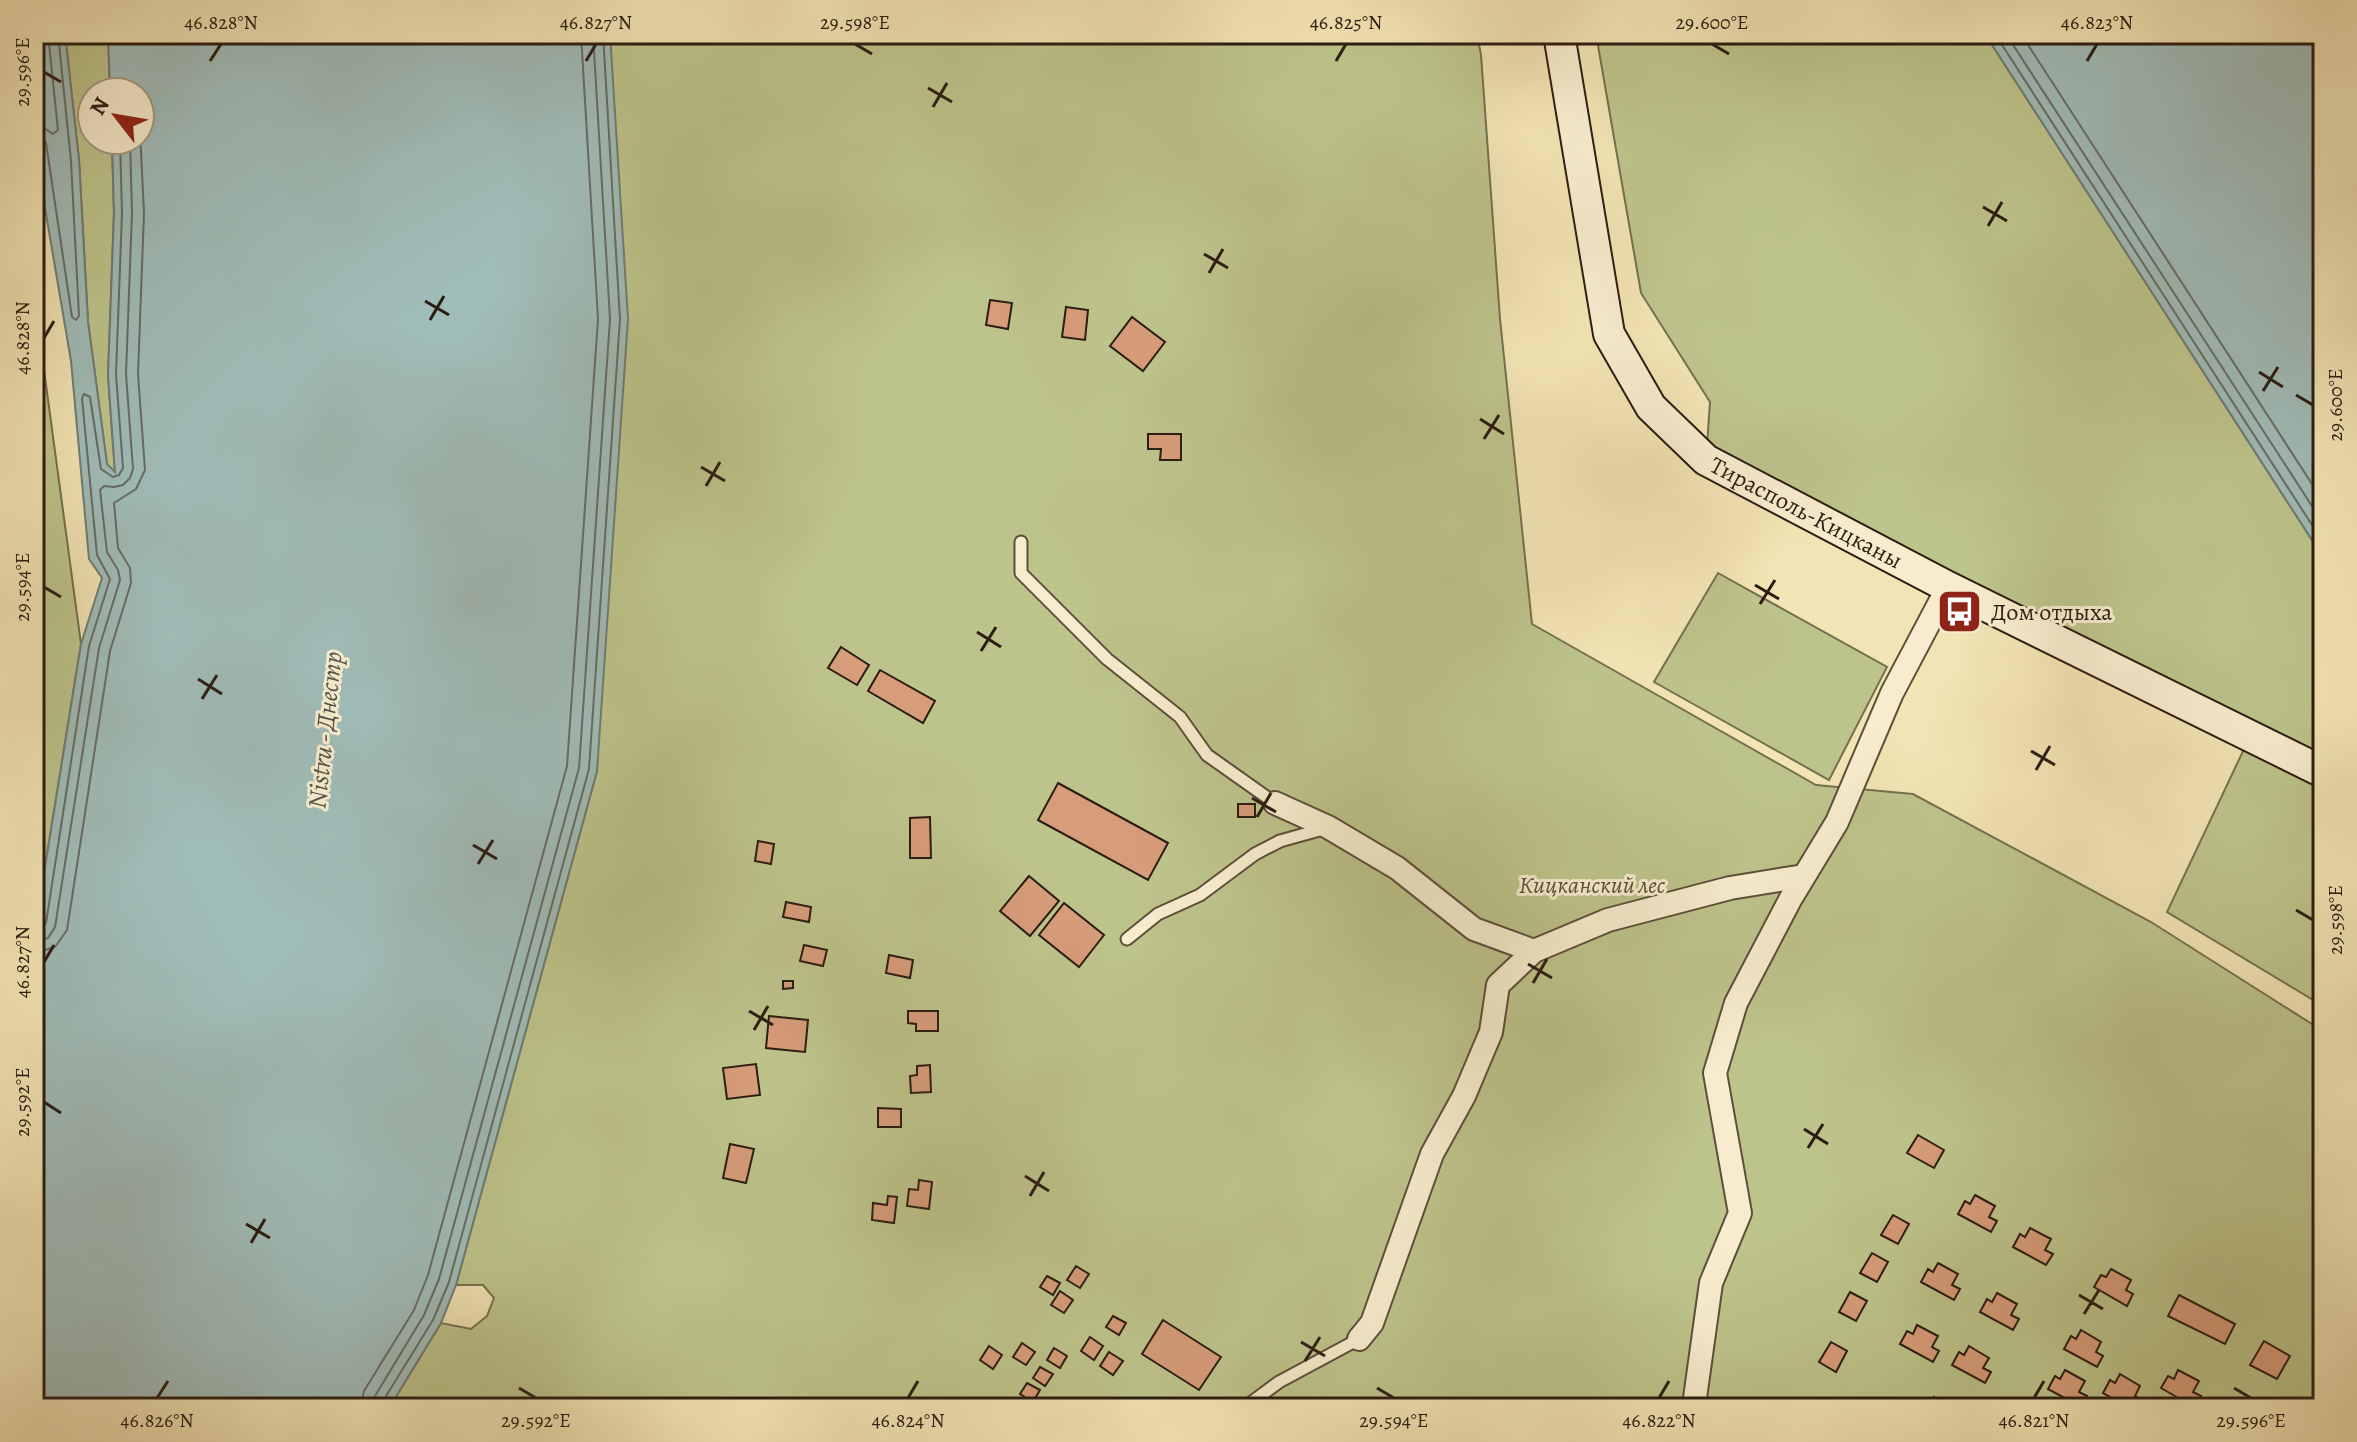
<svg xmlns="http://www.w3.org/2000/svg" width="2357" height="1442" viewBox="0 0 2357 1442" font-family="Alegreya,serif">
<rect width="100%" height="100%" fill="#f2e4b4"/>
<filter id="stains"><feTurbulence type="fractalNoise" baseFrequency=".0025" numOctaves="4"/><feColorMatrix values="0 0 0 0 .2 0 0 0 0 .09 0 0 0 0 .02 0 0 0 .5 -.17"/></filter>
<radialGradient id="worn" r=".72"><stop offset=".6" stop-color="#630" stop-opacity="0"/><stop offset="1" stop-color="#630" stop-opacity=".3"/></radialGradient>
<g fill="#bdc48b" stroke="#74704e" stroke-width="2">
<polygon points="65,34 108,34 110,92 92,92 92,140 112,140 114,213 108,375 115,473 107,465 88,322 79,160"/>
<polygon points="610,34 1477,34 1481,55 1500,319 1532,624 1816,785 1913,794 2151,922 2323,1031 2323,1408 389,1408 441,1323 471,1329 487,1316 494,1298 483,1285 456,1285 597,771"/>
<polygon points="1596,34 1985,34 2323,557 2323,772 1706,460 1710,402 1641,293"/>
<polygon points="34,296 81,644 45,867 34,895"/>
<polygon points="1718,573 1887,667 1829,780 1654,682"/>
<polygon points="2244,749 2323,789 2323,1006 2167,912"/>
</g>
<g fill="#a0bcb8" stroke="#717c76" stroke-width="2">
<polygon points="34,34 65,34 79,160 88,322 107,464 115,472 108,375 114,213 112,140 140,140 140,92 110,92 108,34 610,34 628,319 597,771 456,1285 441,1323 389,1408 34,1408 34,953 45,867 81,644 102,578 89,559 71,361 45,208 34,112"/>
<polygon points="1985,34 2323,34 2323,557"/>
</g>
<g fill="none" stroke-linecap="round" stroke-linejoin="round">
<g stroke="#666c65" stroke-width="2">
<polyline points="1995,34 2323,542"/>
<polyline points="2006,34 2323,523"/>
<polyline points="2021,34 2323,501"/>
<polyline points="34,114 41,114 44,110 36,34"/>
<polyline points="34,126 44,128 53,134 58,130 48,34"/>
<polyline points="34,136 41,137 46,143 72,317 76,320 79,316 71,161 58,34"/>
<polyline points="34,931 42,929 46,923 89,646 110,579 97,555 82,398 84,394 90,397 101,469 113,477 119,475 123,468 116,374 122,213 120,140"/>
<polyline points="34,941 48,938 55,927 99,648 120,580 118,570 107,552 100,490 104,486 114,487 123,485 130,478 133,469 126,374 132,213 130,140"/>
<polyline points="34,953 55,947 67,930 110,651 131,583 130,568 118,548 114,503 136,489 145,470 138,374 144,213 140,131"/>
<polyline points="360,1408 364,1391 414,1310 428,1275 567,766 598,319 581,34"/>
<polyline points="372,1408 375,1396 424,1315 439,1279 579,768 610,319 593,34"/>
<polyline points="382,1408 383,1401 433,1320 449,1282 589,769 620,319 603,34"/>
</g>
</g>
<g fill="#d79c7a" stroke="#2b1c12" stroke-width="2">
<polygon points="990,300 1012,303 1008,329 986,325"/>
<polygon points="1066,307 1088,310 1085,340 1062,337"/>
<polygon points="1132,317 1165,342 1143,371 1110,346"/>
<polygon points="1148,434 1181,434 1181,460 1160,460 1161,449 1148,449"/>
<polygon points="841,647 869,665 857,685 828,668"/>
<polygon points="880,670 935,701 923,723 868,691"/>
<polygon points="1058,783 1168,843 1148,880 1038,820"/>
<rect x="1238" y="804" width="17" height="13"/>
<polygon points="930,817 931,858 910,858 910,818"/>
<polygon points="758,841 774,844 771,864 755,861"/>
<polygon points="1029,876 1059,901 1030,936 1000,911"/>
<polygon points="786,902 811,907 809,922 783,917"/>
<polygon points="1064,903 1104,935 1079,967 1039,935"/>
<polygon points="804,945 827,950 823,966 800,961"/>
<polygon points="889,955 913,960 910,978 886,973"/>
<polygon points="783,981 793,981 793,988 783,989"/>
<polygon points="908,1011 938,1011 938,1031 916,1031 916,1024 908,1023"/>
<polygon points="769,1016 808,1020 805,1052 766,1048"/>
<polygon points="756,1064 760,1095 727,1099 723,1068"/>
<polygon points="930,1065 931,1092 911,1093 910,1076 917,1075 917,1066"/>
<polygon points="878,1108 901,1109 901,1127 878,1127"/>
<polygon points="1918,1135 1944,1150 1934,1168 1907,1153"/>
<polygon points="730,1144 754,1149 746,1183 723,1178"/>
<polygon points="919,1180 932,1182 929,1209 907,1206 909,1189 918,1190"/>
<polygon points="1975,1195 1995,1206 1989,1217 1997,1221 1991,1232 1958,1214 1965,1201 1970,1204"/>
<polygon points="888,1196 897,1197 894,1223 872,1220 873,1203 887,1205"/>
<polygon points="1893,1215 1909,1224 1898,1244 1881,1235"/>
<polygon points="2030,1228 2051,1239 2045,1250 2053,1254 2046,1265 2013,1247 2020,1234 2025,1237"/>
<polygon points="1872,1253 1888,1262 1877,1282 1860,1273"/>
<polygon points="1938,1263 1958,1274 1952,1285 1960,1289 1954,1300 1921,1282 1928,1269 1933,1272"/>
<polygon points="1076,1266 1089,1274 1080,1288 1067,1280"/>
<polygon points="2111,1269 2131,1280 2126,1290 2133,1294 2127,1306 2094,1287 2101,1275 2106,1277"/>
<polygon points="1047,1276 1060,1283 1053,1295 1040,1287"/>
<polygon points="1060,1291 1073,1300 1064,1313 1051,1305"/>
<polygon points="1850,1292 1867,1301 1856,1321 1839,1312"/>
<polygon points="1997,1293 2017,1304 2011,1315 2019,1319 2013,1330 1980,1312 1987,1299 1992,1302"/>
<polygon points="2179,1295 2235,1324 2225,1344 2168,1316"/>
<polygon points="1113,1316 1126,1323 1119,1335 1106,1327"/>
<polygon points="1163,1320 1221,1357 1199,1390 1142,1354"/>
<polygon points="1917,1325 1938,1336 1932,1347 1939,1351 1933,1362 1900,1344 1907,1331 1913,1334"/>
<polygon points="2081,1330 2101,1342 2096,1352 2103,1356 2097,1367 2064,1349 2071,1336 2076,1339"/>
<polygon points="1090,1337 1103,1346 1094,1360 1081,1351"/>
<polygon points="2264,1341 2290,1356 2277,1379 2250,1365"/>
<polygon points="1831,1342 1847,1351 1836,1372 1819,1362"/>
<polygon points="1022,1343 1035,1352 1026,1365 1013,1357"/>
<polygon points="989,1346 1002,1355 993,1369 980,1360"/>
<polygon points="1969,1346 1989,1358 1983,1368 1991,1372 1985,1383 1952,1365 1959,1352 1964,1355"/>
<polygon points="1054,1348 1067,1356 1060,1368 1047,1360"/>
<polygon points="1109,1352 1123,1361 1113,1375 1100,1366"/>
<polygon points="1040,1367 1053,1374 1045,1386 1033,1378"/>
<polygon points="2065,1370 2085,1381 2079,1392 2087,1396 2081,1407 2048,1389 2055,1376 2060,1379"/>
<polygon points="2178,1370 2199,1381 2193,1392 2201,1396 2194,1407 2161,1388 2168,1376 2174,1379"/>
<polygon points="2120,1374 2140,1386 2135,1396 2142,1400 2138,1408 2130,1408 2103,1393 2110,1380 2115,1383"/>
<polygon points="1027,1383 1040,1390 1033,1402 1020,1394"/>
<polygon points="1934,1397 1953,1408 1928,1408"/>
</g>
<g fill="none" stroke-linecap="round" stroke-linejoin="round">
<defs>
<g id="lane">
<polyline points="1021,542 1021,573 1107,659 1180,717 1207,755 1275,803"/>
<polyline points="1127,939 1158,914 1200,895 1255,854 1280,841 1323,829"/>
<polyline points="1244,1408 1279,1382 1359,1339"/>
</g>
<g id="street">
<polyline points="1275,803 1328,827 1397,868 1474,929 1534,951"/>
<polyline points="1359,1339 1372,1323 1432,1154 1464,1096 1491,1032 1498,985 1534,951 1608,920 1730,888 1804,876"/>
<polyline points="1698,1408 1695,1398 1711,1283 1740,1213 1715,1073 1736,1003 1791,898 1837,822 1892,693 1948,587"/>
</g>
<g id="secondary">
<path id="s1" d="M1559,34L1609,334L1651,407L1706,460L1948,587L2323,772"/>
</g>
</defs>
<use href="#lane" stroke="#5d4e3a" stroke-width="15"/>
<use href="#street" stroke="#5d4e3a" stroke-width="26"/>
<use href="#secondary" stroke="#2b1c12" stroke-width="34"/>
<use href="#lane" stroke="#f7edce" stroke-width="11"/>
<use href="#street" stroke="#f7edce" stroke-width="22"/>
<use href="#secondary" stroke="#f7edce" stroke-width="30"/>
</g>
<path fill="none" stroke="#2b1c12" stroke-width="3" d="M855,44L872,54M1712,44L1729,54M210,61L221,44M586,61L596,44M1336,61L1346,44M2087,61L2097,44M44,72L61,82M928,88L952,102M933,107L947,83M1983,207L2007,221M1988,226L2002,202M1204,254L1228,268M1209,273L1223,249M425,301L449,315M430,320L444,296M44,338L54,321M2259,372L2283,387M2263,391L2278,367M2296,395L2313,405M1480,419L1504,434M1484,439L1499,415M701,467L725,481M706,486L720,462M1755,585L1779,599M44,587L61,597M1760,604L1775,580M977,632L1001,647M981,651L996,627M198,679L222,694M202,699L217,675M2031,751L2055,765M2036,770L2050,746M1252,798L1276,812M1257,817L1271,793M473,845L497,859M478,864L493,840M2296,910L2313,920M44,962L54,945M1528,964L1552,978M1533,983L1547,959M749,1011L773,1025M754,1030L768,1006M44,1102L61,1113M1804,1129L1828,1144M1808,1148L1823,1124M1025,1176L1049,1191M1030,1196L1044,1172M246,1224L270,1238M251,1243L265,1219M2079,1295L2103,1309M2084,1314L2099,1290M1301,1342L1325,1356M1305,1361L1320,1337M519,1388L536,1398M1377,1388L1394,1398M2234,1388L2251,1398M157,1398L168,1381M908,1398L918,1381M1659,1398L1669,1381M2034,1398L2044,1381"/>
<defs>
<symbol id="bus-square" viewBox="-11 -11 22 22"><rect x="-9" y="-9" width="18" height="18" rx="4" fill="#8f2418" stroke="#f7edce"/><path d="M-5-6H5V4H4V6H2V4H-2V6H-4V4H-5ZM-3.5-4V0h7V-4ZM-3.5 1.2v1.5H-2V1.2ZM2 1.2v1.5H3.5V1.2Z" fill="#fff"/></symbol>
</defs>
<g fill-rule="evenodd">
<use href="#bus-square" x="1934" y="586" width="51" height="51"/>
</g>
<g text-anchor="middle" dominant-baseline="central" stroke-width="6" stroke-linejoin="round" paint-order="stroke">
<g font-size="24" fill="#2b1c12" stroke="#f7edce">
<text stroke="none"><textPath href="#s1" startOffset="578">Тирасполь-Кицканы</textPath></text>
</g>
<g font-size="24" fill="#2b1c12" stroke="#f7edce" text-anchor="start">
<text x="1991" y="612">Дом отдыха</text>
</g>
<g font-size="24" font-style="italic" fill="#574e36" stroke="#f7edce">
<text x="1592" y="885">Кицканский лес</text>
</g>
<g font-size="26" font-style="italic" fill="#54544c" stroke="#f7edce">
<text transform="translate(325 730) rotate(-84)">Nistru - Днестр</text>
</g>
</g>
<rect width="2357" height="1442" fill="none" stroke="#f2e4b4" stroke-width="88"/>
<g transform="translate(116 116) rotate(301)"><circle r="38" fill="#f7edce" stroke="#a59983" stroke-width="2"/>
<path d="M0-6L14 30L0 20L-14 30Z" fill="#8f2418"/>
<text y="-12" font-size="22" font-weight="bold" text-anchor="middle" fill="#2b1c12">N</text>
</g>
<rect x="44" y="44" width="2269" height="1354" fill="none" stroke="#2b1c12" stroke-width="3"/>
<g font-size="20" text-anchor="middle" fill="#2b1c12">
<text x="221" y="29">46.828°N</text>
<text x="596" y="29">46.827°N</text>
<text x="855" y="29">29.598°E</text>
<text x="1346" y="29">46.825°N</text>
<text x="1712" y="29">29.600°E</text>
<text x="2097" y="29">46.823°N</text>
<text transform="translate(22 72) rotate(-90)" y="7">29.596°E</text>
<text transform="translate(22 338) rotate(-90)" y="7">46.828°N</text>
<text transform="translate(2335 405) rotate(-90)" y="7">29.600°E</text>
<text transform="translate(22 587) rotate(-90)" y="7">29.594°E</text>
<text transform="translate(2335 920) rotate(-90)" y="7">29.598°E</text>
<text transform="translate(22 962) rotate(-90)" y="7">46.827°N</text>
<text transform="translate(22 1102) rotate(-90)" y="7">29.592°E</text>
<text x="157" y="1427">46.826°N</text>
<text x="536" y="1427">29.592°E</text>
<text x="908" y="1427">46.824°N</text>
<text x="1394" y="1427">29.594°E</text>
<text x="1659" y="1427">46.822°N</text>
<text x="2034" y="1427">46.821°N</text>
<text x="2251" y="1427">29.596°E</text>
</g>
<rect width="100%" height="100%" filter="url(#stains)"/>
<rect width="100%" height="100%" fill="url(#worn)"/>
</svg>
